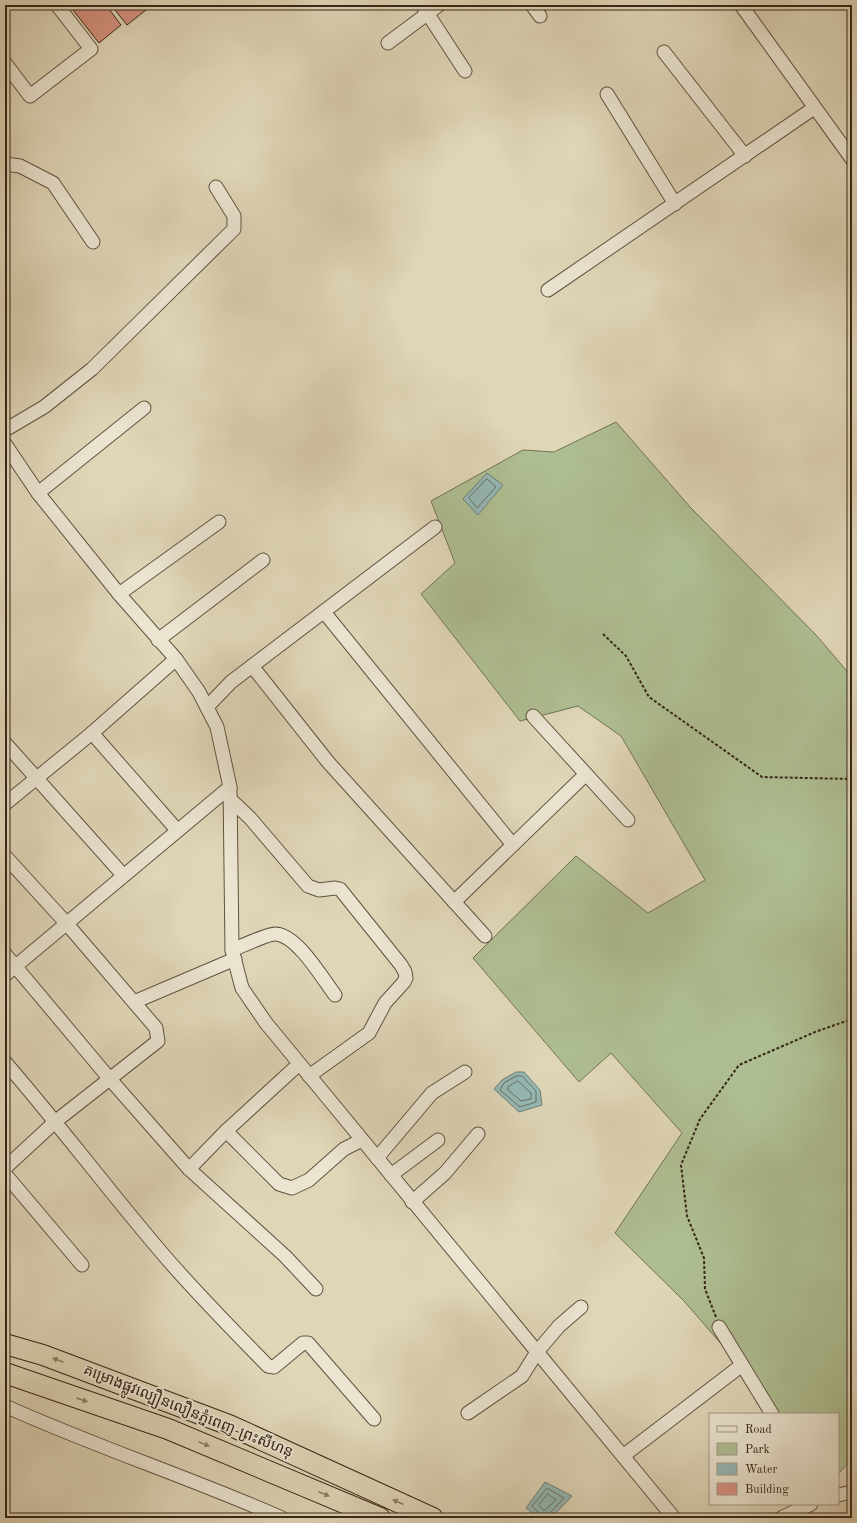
<svg xmlns="http://www.w3.org/2000/svg" width="857" height="1523" viewBox="0 0 857 1523" font-family="'Old Standard TT','Noto Sans Khmer',serif">
<rect width="100%" height="100%" fill="#dfd6b8"/>
<filter id="stains"><feTurbulence type="fractalNoise" baseFrequency=".005" numOctaves="4"/><feColorMatrix values="0 0 0 0 .2 0 0 0 0 .09 0 0 0 0 .02 0 0 0 .5 -.17"/></filter>
<radialGradient id="worn" r=".72"><stop offset=".6" stop-color="#630" stop-opacity="0"/><stop offset="1" stop-color="#630" stop-opacity=".3"/></radialGradient>
<polygon fill="#aebe92" stroke="#727255" points="616,422 691,508 816,635 852,677 852,1459 838,1474 838,1414 774,1414 736,1361 684,1301 615,1233 682,1133 611,1053 579,1082 473,958 576,856 648,913 705,880 621,736 578,706 520,721 421,594 455,563 431,501 523,450 554,452"/>
<g fill="#95b8b4" stroke="#6f7e76">
<polygon points="487,473 503,485 478,515 463,499"/>
<polygon points="516,1072 524,1072 540,1090 542,1105 519,1112 494,1089 502,1080"/>
<polygon points="545,1482 572,1496 551,1518 539,1518 526,1508"/>
</g>
<g fill="none" stroke-linecap="round" stroke-linejoin="round">
<g stroke="#666f66" stroke-width="1">
<polygon points="487,479 496,487 477,508 469,498"/>
<polygon points="517,1076 522,1076 536,1091 536,1102 520,1107 500,1090 504,1083"/>
<polygon points="518,1081 531,1093 531,1099 521,1101 508,1090 508,1087"/>
<polygon points="548,1494 556,1500 544,1511 539,1505"/>
<polyline points="541,1518 540,1514 532,1506 547,1488 564,1498 549,1514 548,1518"/>
</g>
</g>
<g fill="#d89282" stroke="#372618">
<polygon points="69,5 106,5 121,25 99,43"/>
<polygon points="111,5 150,5 151,6 127,25"/>
</g>
<g fill="none" stroke-linecap="round" stroke-linejoin="round">
<defs>
<g id="minor">
<polyline points="422,5 465,71"/>
<polyline points="532,5 540,16"/>
<polyline points="741,5 852,159"/>
<polyline points="388,43 439,5"/>
<polyline points="664,52 745,156"/>
<polyline points="5,63 30,96 91,49 57,5"/>
<polyline points="607,94 675,204"/>
<polyline points="5,164 20,166 53,183 93,242"/>
<polyline points="548,290 814,108"/>
<polyline points="5,430 44,407 92,369 234,229 234,216 216,187"/>
<polyline points="5,444 38,493 119,594 176,659 199,692 217,727 230,787 232,950 242,988 266,1023 674,1518"/>
<polyline points="38,493 144,408"/>
<polyline points="119,594 219,522"/>
<polyline points="324,612 513,845"/>
<polyline points="158,640 263,560"/>
<polyline points="252,666 328,762 485,936"/>
<polyline points="207,707 231,682 435,527"/>
<polyline points="533,716 628,820"/>
<polyline points="92,733 177,830"/>
<polyline points="5,743 123,875"/>
<polyline points="230,799 250,818 308,886 319,890 335,888 340,889 401,965 405,972 406,978 404,982 385,1003 369,1033 309,1076"/>
<polyline points="5,804 92,733 176,659"/>
<polyline points="5,856 67,924 156,1028 158,1041 56,1121 5,1168"/>
<polyline points="454,902 586,774"/>
<path d="M232,950C240,947 269,933 276,934C298,936 322,978 335,995"/>
<polyline points="5,954 109,1078 189,1169 285,1256 316,1289"/>
<polyline points="5,975 230,787"/>
<polyline points="134,1002 235,959"/>
<path d="M5,1062C57,1122 105,1186 156,1246C191,1288 230,1327 268,1366L274,1367L303,1343H308L374,1419"/>
<polyline points="226,1131 279,1184 292,1188 309,1180 344,1149 362,1140"/>
<polyline points="377,1158 432,1093 465,1072"/>
<polyline points="189,1169 226,1131 299,1064"/>
<polyline points="5,1174 82,1265"/>
<polyline points="391,1175 438,1140"/>
<polyline points="412,1202 445,1173 478,1134"/>
<polyline points="719,1327 772,1414"/>
<path d="M5,1406C96,1447 191,1478 282,1518"/>
<polyline points="468,1413 522,1376 537,1352 559,1326 581,1307"/>
<polyline points="623,1456 742,1365"/>
<polyline points="838,1495 852,1492"/>
<polyline points="781,1518 811,1504"/>
</g>
<g id="highway">
<polyline points="5,1344 43,1355 229,1425 433,1518"/>
<polyline points="5,1373 168,1429 380,1518"/>
</g>
</defs>
<use href="#minor" stroke="#615240" stroke-width="15"/>
<use href="#highway" stroke="#372618" stroke-width="22"/>
<g stroke="#372618" stroke-width="2" stroke-dasharray="3 2" stroke-linecap="butt">
<polyline points="603,634 626,656 649,697 762,777 852,779"/>
<polyline points="716,1317 705,1289 704,1258 687,1216 681,1165 700,1119 739,1065 815,1032 852,1019"/>
</g>
<use href="#minor" stroke="#eae4d1" stroke-width="13"/>
<use href="#highway" stroke="#dfd6b8" stroke-width="20"/>
</g>
<defs><path id="oneway-solid" d="M-6-.8H1V-3.2L6.5 0L1 3.2V.8H-6Z"/></defs>
<g fill="#8b7e68">
<use href="#oneway-solid" transform="translate(58 1360) rotate(-159)"/>
<use href="#oneway-solid" transform="translate(82 1400) rotate(19)"/>
<use href="#oneway-solid" transform="translate(204 1444) rotate(22)"/>
<use href="#oneway-solid" transform="translate(324 1494) rotate(22)"/>
<use href="#oneway-solid" transform="translate(398 1502) rotate(-156)"/>
</g>
<g text-anchor="middle" dominant-baseline="central" stroke-width="4" stroke-linejoin="round" paint-order="stroke">
<g font-size="15" fill="#372618" stroke="#eae4d1">
<text transform="translate(188 1412) rotate(22)">គម្រោងផ្លូវល្បឿនលឿនភ្នំពេញ-ព្រះសីហនុ</text>
</g>
</g>
<rect width="857" height="1523" fill="none" stroke="#dfd6b8" stroke-width="20"/>
<rect x="6" y="6" width="845" height="1511" fill="none" stroke="#372618" stroke-width="2"/>
<rect x="10" y="10" width="837" height="1503" fill="none" stroke="#372618"/>
<rect x="709" y="1413" width="130" height="92" fill="#eae4d1" stroke="#a29887"/>
<rect x="717" y="1426" width="20" height="6" fill="#eae4d1" stroke="#a29887"/>
<text x="745" y="1433" font-size="12" fill="#372618">Road</text>
<rect x="717" y="1443" width="20" height="12" fill="#aebe92" stroke="#a29887"/>
<text x="745" y="1453" font-size="12" fill="#372618">Park</text>
<rect x="717" y="1463" width="20" height="12" fill="#95b8b4" stroke="#a29887"/>
<text x="745" y="1473" font-size="12" fill="#372618">Water</text>
<rect x="717" y="1483" width="20" height="12" fill="#d89282" stroke="#a29887"/>
<text x="745" y="1493" font-size="12" fill="#372618">Building</text>
<rect width="100%" height="100%" filter="url(#stains)"/>
<rect width="100%" height="100%" fill="url(#worn)"/>
</svg>
